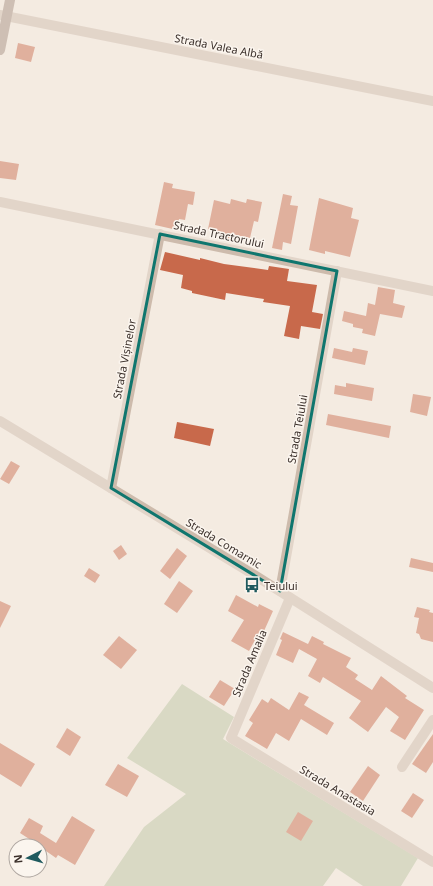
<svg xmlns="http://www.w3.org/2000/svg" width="433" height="886" viewBox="0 0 433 886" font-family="'Noto Sans',sans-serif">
<rect width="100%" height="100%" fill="#f4ebe1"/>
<polygon fill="#b8c4a0" points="182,684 234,717 223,739 418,858 401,886 363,886 336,868 323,886 104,886 144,827 186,794 127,758"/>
<g fill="#c8694b">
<polygon points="18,43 35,47 31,62 15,58"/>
<polygon points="0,161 19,164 16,180 0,178"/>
<polygon points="164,182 173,184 172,188 195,192 193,205 188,204 185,220 179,219 177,230 155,225"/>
<polygon points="283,194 292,196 290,205 298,206 291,244 283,242 282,250 272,248"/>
<polygon points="319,198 353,208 351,218 359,220 350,257 325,251 325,254 309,250"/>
<polygon points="231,199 246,203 247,199 262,202 258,222 254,221 250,238 231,234 229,241 221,239 223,232 208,229 214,200 230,204"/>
<polygon points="165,252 200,260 200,258 224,264 268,270 269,266 289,269 287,281 317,285 312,312 323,314 320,329 301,326 299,339 284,336 290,306 263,302 264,299 226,293 225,300 192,293 192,291 181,288 183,275 160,270"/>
<polygon points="378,287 395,290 393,303 405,306 402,318 380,314 375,336 362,333 363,329 353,327 353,324 342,321 344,311 366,316 368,303 375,305"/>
<polygon points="334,348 352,352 353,348 368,351 365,365 332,358"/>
<polygon points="346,383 374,388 372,401 334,394 335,385 346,387"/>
<polygon points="413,394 431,397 427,416 410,412"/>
<polygon points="328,414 391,426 389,438 326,425"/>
<polygon points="177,422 214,429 210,446 174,438"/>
<polygon points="11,461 20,466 9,484 0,479"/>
<polygon points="121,545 127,554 119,560 113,551"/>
<polygon points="177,548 187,556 170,579 160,571"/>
<polygon points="411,558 433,563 433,572 409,567"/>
<polygon points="89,568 100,575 95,583 84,576"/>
<polygon points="179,581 193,591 177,613 164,604"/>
<polygon points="236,595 258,607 259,604 273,611 264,631 261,629 249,651 231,641 244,620 228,611"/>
<polygon points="0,601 11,606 0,628"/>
<polygon points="417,607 430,610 429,612 433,613 433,642 421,639 419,634 416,633 419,618 414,617"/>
<polygon points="283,632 308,644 312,636 324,642 323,644 351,658 346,667 358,675 355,679 372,690 381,676 407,696 405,698 424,710 405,740 390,731 399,717 386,707 368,732 349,718 361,701 323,677 320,683 308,676 317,659 299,649 293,663 276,655 282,640 280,639"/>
<polygon points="119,636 137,650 121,669 103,655"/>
<polygon points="220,680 235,689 224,706 209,697"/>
<polygon points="299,692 309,697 304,705 334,723 327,735 301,719 289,741 276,733 267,749 245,736 253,723 249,720 262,699 268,703 271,698 289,710"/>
<polygon points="67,728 81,737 70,756 56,747"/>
<polygon points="433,734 433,762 426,773 412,764"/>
<polygon points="0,743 35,764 21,787 0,774"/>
<polygon points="118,764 139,776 127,797 105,785"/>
<polygon points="368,766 380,775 363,801 350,792"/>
<polygon points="413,793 424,800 412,818 401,811"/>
<polygon points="298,812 313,821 301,841 286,832"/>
<polygon points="72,816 95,830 75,865 58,855 56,858 46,851 40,862 40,846 20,833 29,818 43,826 40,833 56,843"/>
</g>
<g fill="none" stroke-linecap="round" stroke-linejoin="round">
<g stroke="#cdbbac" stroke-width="10">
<polyline points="0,15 433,101"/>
<polyline points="0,202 433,291"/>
<polyline points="0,421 256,576 433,688"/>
<polyline points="111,488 160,234"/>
<polyline points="280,591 337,271"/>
<polyline points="290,598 231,738 433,862"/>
<polyline points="402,767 433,720"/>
</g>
<polyline stroke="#a18a7d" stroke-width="10" points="0,50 10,0"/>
</g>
<path d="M0 0H433V886H0ZM160,234L337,271L280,591L111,488Z" fill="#f4ebe1" fill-opacity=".55" fill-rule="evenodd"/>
<path fill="none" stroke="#0f766e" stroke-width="3" stroke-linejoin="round" d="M160,234L337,271L280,591L111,488Z"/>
<defs>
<symbol id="bus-bare" viewBox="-9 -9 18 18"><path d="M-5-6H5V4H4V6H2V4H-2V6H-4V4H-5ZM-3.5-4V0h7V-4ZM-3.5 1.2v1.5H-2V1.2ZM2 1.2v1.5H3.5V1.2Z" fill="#1f5a5e" stroke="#fbf5ee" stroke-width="2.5" paint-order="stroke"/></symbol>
</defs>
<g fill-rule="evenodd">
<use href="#bus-bare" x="241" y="574" width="22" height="22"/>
</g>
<g text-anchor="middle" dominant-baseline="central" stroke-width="3" stroke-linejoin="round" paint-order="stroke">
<g font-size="11" fill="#3b302b" stroke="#fbf5ee">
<text transform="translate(219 46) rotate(11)">Strada Valea Albă</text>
<text transform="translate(219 234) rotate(12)">Strada Tractorului</text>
<text transform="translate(124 359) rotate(-79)">Strada Vișinelor</text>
<text transform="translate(297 429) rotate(-80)">Strada Teiului</text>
<text transform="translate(224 543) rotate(31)">Strada Comarnic</text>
<text transform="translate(249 663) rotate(-67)">Strada Amalia</text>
<text transform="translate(338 790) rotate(31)">Strada Anastasia</text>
</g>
<g font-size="11" fill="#3b302b" stroke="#fbf5ee" text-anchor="start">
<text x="264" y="585">Teiului</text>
</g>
</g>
<g transform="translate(28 858) rotate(264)"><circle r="19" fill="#fbf5ee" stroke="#aea6a0"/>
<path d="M0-3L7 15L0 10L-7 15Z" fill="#1f5a5e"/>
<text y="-6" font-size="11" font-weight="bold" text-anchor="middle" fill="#3b302b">N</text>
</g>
</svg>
